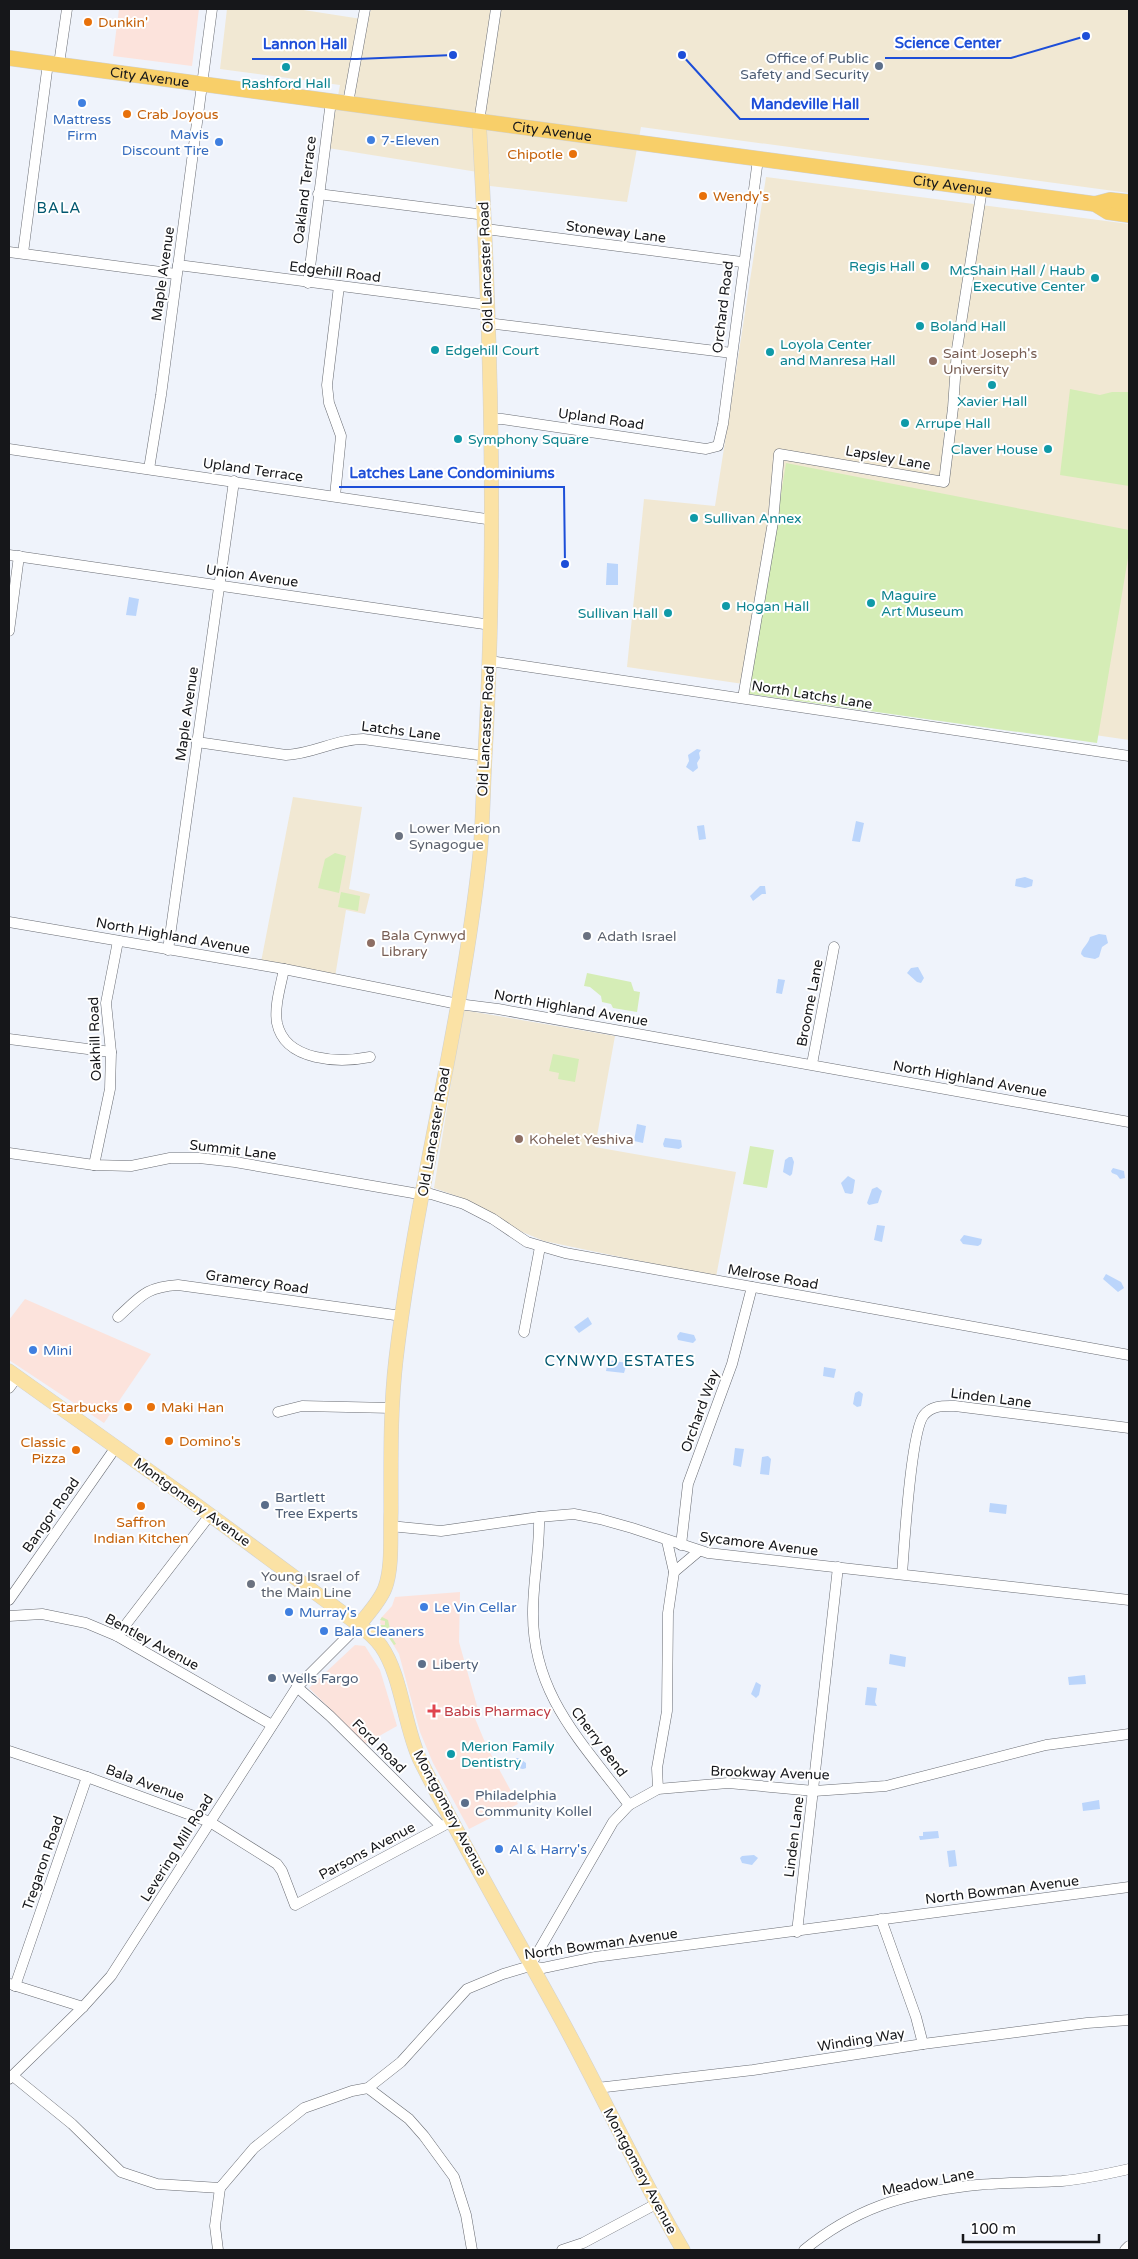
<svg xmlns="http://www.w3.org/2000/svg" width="1138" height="2259" viewBox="0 0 1138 2259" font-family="'Varela Round',sans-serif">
<rect width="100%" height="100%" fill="#eff3fb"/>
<g fill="#fce3dc">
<polygon points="119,9 199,9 192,66 113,56"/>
<polygon points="25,1299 151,1354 104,1423 9,1360 9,1320"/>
<polygon points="460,1592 459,1642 479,1713 474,1716 487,1747 518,1804 469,1829 433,1763 420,1732 399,1654 380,1623 381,1618 392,1606 395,1597"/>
<polygon points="355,1645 365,1646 380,1670 397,1726 365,1744 309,1688"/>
</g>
<g fill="#f1e8d3">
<polygon points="227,9 297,9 368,20 371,9 1129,9 1129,193 641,127 627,202 490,186 490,174 328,148 340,85 220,69"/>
<polygon points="766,177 1129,224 1129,740 627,667 644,499 715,506"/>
<polygon points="293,797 362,807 349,889 370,894 365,914 346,910 335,977 261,962"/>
<polygon points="463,1010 615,1036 595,1147 736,1172 716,1277 544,1241 515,1229 462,1198 434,1188"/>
</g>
<g fill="#d5edb6">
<polygon points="1070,389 1100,395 1112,392 1129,392 1129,486 1060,475"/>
<polygon points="786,463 1129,530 1129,552 1097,743 749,694"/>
<polygon points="335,853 346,856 339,893 318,888 325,859"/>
<polygon points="341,892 360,896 358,911 338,907"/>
<polygon points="587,973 631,982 634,991 640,992 637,1012 613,1008 611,1004 602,1002 601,996 590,987 584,986"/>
<polygon points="553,1054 579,1059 575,1082 558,1079 559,1073 549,1071"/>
<polygon points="750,1146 774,1150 767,1188 743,1184"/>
<polygon points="382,1617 388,1620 390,1629 394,1633 391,1636 396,1644 394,1645 380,1625 385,1625 385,1621 380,1620"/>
</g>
<g fill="#bbd5fb">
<polygon points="607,563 618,564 618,585 606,585"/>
<polygon points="129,597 139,599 136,616 126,615"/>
<polygon points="697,749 701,750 699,753 700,758 697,763 698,768 693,772 686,767 689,761 688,755"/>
<polygon points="856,821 864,823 860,842 852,841"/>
<polygon points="704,825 706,839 699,840 697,826"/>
<polygon points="1025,877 1033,880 1032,886 1025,888 1015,886 1016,879"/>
<polygon points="760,886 765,886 766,894 762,894 753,901 750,896"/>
<path d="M1099,934L1106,935L1108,943L1102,947L1099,957L1095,959L1084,957L1081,954C1082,947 1088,945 1090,937Z"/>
<polygon points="918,967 924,978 921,983 917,982 907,973 911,968"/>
<polygon points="778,979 785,980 782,994 776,993"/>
<polygon points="637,1124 646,1126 643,1143 634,1141"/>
<polygon points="665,1138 681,1140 682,1147 679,1149 664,1147 663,1144"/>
<polygon points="789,1157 792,1157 794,1162 792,1174 790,1176 783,1172 785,1160"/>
<polygon points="1113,1168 1124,1171 1125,1178 1120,1179 1117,1175 1112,1173 1111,1171"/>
<polygon points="848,1176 855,1180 853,1193 851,1194 845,1193 841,1183"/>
<polygon points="877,1187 882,1191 878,1203 869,1205 867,1203 872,1189"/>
<polygon points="877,1225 885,1226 882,1242 874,1240"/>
<polygon points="964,1235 982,1239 981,1244 978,1246 963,1244 960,1240"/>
<polygon points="1106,1274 1121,1282 1124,1288 1118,1292 1103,1279"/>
<polygon points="588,1317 592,1324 579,1333 574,1327"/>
<polygon points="680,1332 694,1335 696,1340 693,1343 678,1340 677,1336"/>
<polygon points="608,1360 627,1363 624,1373 606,1371"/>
<polygon points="824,1367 836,1369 834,1378 823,1376"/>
<polygon points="859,1391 863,1394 861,1406 857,1407 853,1404 855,1393"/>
<polygon points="735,1448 744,1449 741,1467 733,1465"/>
<polygon points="768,1456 771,1459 769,1475 760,1474 762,1457"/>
<polygon points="990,1503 1007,1505 1006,1514 989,1512"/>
<polygon points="890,1654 906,1657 905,1667 889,1664"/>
<polygon points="1085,1675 1086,1684 1069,1685 1068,1677"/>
<polygon points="756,1682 761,1685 759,1695 756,1698 751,1694"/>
<polygon points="867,1687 877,1688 875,1702 877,1706 865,1705"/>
<path d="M516,1758H519L526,1763V1768C520,1771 518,1766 514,1763Z"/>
<polygon points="1099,1800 1100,1809 1083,1811 1082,1803"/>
<polygon points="938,1831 939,1838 920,1840 919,1836 923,1836 923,1832"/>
<polygon points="955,1850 957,1866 949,1867 947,1851"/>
<polygon points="754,1855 758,1858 752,1865 742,1863 740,1858 742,1856"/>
</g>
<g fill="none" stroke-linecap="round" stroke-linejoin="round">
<defs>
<g id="minor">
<polyline points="59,64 67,9"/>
<polyline points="348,103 365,9"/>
<polyline points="479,122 496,9"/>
<polyline points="318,194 485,215"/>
<polyline points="486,229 742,262"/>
<polyline points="9,252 176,274"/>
<polyline points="23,253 48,63"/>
<polyline points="178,265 488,305"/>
<polyline points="308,283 331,101"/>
<polyline points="487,323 732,353"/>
<polyline points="491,419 502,419 706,449 718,446 723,424 758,159"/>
<polyline points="9,449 493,520"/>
<polyline points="149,469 161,395 212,9"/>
<polyline points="335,496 341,436 329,403 327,385 339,286"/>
<polyline points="9,555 491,625"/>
<polyline points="9,631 19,556"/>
<polyline points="490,661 1129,756"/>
<polyline points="743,698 773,522 779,454 944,482 953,408 957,349 982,189"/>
<path d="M197,742L286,755C313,754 336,739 363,739L485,756"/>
<polyline points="9,922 284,969 458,1004 498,1009 1129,1122"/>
<polyline points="168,950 234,481"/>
<path d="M284,969C281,985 274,1006 277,1023C285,1062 340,1063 370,1057"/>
<polyline points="9,1039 111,1052"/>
<polyline points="812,1064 834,947"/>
<polyline points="9,1153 94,1165 131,1166 170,1158 199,1158 235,1162 413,1193 431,1194 464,1204 493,1219 527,1242 565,1253 1129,1355"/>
<polyline points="94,1165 110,1089 111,1052 106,1003 118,941"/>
<path d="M118,1317C141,1296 146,1287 178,1285L402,1316"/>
<polyline points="524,1332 540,1247"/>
<polyline points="9,1388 18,1376"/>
<polyline points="278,1412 302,1406 392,1408"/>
<path d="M539,1517C540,1549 533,1580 533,1612C532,1695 583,1743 629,1805"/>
<polyline points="390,1526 441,1531 539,1517 574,1514 600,1519 632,1528 708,1553 1129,1600"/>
<polyline points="681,1545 688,1484 732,1364 752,1287"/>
<polyline points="674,1572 699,1551"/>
<path d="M902,1574C904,1548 911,1430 924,1415C932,1405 943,1406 955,1406L1129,1428"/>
<polyline points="9,1600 116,1447"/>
<polyline points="9,1616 42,1614 86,1623 117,1636 272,1725"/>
<polyline points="117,1636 210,1515"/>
<polyline points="297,1687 330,1716 441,1826"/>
<polyline points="9,1751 87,1777 210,1822 277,1864 282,1871 295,1905 452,1821"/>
<polyline points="658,1789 657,1768 667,1711 668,1613 674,1572 667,1541"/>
<polyline points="881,1919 916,2017 923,2044"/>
<polyline points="797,1932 838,1567"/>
<polyline points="530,1966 613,1822 629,1805 658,1789 728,1783 814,1791 886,1786 1046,1745 1129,1734"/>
<polyline points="10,1984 83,2007"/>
<polyline points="15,1986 87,1777"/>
<polyline points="13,2076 72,2124 121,2172 157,2184 220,2188 254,2148 304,2108 352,2091 368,2088 401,2062 467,1989 503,1974 530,1966 543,1968 595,1957 1129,1887"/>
<polyline points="9,2079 83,2007 111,1976 297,1687 359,1625"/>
<polyline points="368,2088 409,2119 424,2136 454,2177 466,2215 472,2250"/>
<polyline points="597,2088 753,2070 923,2044 1087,2023 1129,2020"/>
<polyline points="218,2250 215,2226 220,2188"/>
<polyline points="562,2250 583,2243 656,2204"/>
<path d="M804,2250C854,2209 903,2194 967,2186C998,2182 1031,2183 1062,2181C1085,2179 1107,2174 1129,2169"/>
<polyline points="1125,2250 1129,2246"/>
</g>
<g id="major">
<path d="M9,1371L183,1495L359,1625C367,1631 375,1638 381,1646C402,1676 404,1726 420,1760C464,1848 514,1933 561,2019C603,2096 639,2175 683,2250"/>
<path d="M359,1625C368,1614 380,1601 385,1588C393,1567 390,1534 391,1512C391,1461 390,1410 396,1359C416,1190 462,1024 480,854C483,822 483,788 485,755C497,544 491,333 479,122"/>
</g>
<g id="highway">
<path id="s1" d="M9,58L1095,204L1108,212L1129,215"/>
<polyline points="1095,204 1110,200 1129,202"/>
</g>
</defs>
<use href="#minor" stroke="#696c73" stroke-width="11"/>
<use href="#major" stroke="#d0d1d1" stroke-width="15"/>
<use href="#highway" stroke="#d0d1d1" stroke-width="16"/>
<use href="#minor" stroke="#fff" stroke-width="10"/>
<use href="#major" stroke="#fbe2a5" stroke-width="14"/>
<use href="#highway" stroke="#f8cf69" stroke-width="15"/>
</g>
<g fill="#e8710a" stroke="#fff" stroke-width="2">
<circle cx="88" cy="22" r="5"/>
<circle cx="127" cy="114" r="5"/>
<circle cx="573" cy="154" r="5"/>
<circle cx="703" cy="196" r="5"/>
<circle cx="128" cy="1407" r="5"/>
<circle cx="151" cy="1407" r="5"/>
<circle cx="169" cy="1441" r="5"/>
<circle cx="76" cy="1450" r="5"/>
<circle cx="141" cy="1506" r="5"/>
</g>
<g fill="#5c6f8a" stroke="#fff" stroke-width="2">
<circle cx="879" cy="66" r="5"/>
<circle cx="265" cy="1505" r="5"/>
<circle cx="422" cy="1664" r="5"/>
<circle cx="272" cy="1678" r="5"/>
<circle cx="465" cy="1803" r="5"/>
</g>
<g fill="#0f9aa8" stroke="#fff" stroke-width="2">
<circle cx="286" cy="67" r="5"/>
<circle cx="925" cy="266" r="5"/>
<circle cx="1095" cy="278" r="5"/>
<circle cx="920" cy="326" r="5"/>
<circle cx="435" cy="350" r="5"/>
<circle cx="770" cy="352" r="5"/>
<circle cx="992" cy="385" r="5"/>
<circle cx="905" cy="423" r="5"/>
<circle cx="458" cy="439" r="5"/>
<circle cx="1048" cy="449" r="5"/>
<circle cx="694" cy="518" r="5"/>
<circle cx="871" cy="603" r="5"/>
<circle cx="726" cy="606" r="5"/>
<circle cx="668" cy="613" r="5"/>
<circle cx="451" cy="1754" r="5"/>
</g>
<g fill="#3f7fe0" stroke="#fff" stroke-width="2">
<circle cx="82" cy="103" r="5"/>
<circle cx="371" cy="140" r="5"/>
<circle cx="219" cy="142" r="5"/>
<circle cx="33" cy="1350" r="5"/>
<circle cx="424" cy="1607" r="5"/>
<circle cx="289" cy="1612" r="5"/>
<circle cx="324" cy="1631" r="5"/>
<circle cx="499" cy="1849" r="5"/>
</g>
<g fill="#8d6e63" stroke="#fff" stroke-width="2">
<circle cx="933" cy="361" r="5"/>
<circle cx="371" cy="943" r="5"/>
<circle cx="519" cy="1139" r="5"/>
</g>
<g fill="#6b7280" stroke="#fff" stroke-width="2">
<circle cx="399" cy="836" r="5"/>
<circle cx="587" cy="936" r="5"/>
<circle cx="251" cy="1584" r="5"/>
</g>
<path fill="#e0444e" stroke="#fff" stroke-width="2" d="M431.5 1703.5h5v5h5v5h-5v5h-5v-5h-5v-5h5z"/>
<g text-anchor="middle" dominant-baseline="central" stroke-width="4" stroke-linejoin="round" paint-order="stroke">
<g font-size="14" fill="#c56008" stroke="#fff" text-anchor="start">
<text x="98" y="22">Dunkin'</text>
<text x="137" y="114">Crab Joyous</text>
<text x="563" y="154" text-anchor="end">Chipotle</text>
<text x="713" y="196">Wendy's</text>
<text x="118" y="1407" text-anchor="end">Starbucks</text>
<text x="161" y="1407">Maki Han</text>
<text x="179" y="1441">Domino's</text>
<text x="66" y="1442" text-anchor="end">Classic<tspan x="66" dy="16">Pizza</tspan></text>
<text x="141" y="1522" text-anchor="middle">Saffron<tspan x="141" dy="16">Indian Kitchen</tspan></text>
</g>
<g font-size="14" fill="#4e5e75" stroke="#fff" text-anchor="start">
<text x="869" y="58" text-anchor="end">Office of Public<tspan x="869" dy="16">Safety and Security</tspan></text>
<text x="275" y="1497">Bartlett<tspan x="275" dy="16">Tree Experts</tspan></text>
<text x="432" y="1664">Liberty</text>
<text x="282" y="1678">Wells Fargo</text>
<text x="475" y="1795">Philadelphia<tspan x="475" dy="16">Community Kollel</tspan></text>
</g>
<g font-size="14" fill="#16171a" stroke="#fff">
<text stroke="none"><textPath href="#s1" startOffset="142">City Avenue</textPath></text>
<text stroke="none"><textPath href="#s1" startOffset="548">City Avenue</textPath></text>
<text stroke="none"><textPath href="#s1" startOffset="952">City Avenue</textPath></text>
<text transform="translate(305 190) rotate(-83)">Oakland Terrace</text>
<text transform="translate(616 232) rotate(7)">Stoneway Lane</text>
<text transform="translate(486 267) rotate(-92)">Old Lancaster Road</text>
<text transform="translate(335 272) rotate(7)">Edgehill Road</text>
<text transform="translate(163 274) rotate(-82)">Maple Avenue</text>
<text transform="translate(723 307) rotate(-83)">Orchard Road</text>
<text transform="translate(601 419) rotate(8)">Upland Road</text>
<text transform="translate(888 458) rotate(10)">Lapsley Lane</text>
<text transform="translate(253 470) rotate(8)">Upland Terrace</text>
<text transform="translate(252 576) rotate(8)">Union Avenue</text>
<text transform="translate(812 695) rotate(9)">North Latchs Lane</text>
<text transform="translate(187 714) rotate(-82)">Maple Avenue</text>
<text transform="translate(401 731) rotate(7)">Latchs Lane</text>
<text transform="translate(486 731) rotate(-87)">Old Lancaster Road</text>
<text transform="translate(173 936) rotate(10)">North Highland Avenue</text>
<text transform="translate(810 1003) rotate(-79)">Broome Lane</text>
<text transform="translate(571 1008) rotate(10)">North Highland Avenue</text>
<text transform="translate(95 1039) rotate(-92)">Oakhill Road</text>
<text transform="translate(970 1079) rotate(10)">North Highland Avenue</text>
<text transform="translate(434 1132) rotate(-80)">Old Lancaster Road</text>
<text transform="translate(233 1150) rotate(7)">Summit Lane</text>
<text transform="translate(773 1277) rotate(10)">Melrose Road</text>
<text transform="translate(257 1282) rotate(8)">Gramercy Road</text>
<text transform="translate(991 1398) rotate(7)">Linden Lane</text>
<text transform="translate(700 1411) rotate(-70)">Orchard Way</text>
<text transform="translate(192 1502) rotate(36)">Montgomery Avenue</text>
<text transform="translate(51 1515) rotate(-55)">Bangor Road</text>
<text transform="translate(759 1544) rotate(7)">Sycamore Avenue</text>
<text transform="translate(152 1642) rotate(28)">Bentley Avenue</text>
<text transform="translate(599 1742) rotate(53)">Cherry Bend</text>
<text transform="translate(379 1746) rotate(45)">Ford Road</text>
<text transform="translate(770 1773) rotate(2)">Brookway Avenue</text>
<text transform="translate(145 1783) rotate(20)">Bala Avenue</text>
<text transform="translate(450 1813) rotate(62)">Montgomery Avenue</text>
<text transform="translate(794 1837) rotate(-83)">Linden Lane</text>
<text transform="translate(177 1848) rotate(-58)">Levering Mill Road</text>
<text transform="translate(367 1851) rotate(-28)">Parsons Avenue</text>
<text transform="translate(43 1863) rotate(-71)">Tregaron Road</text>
<text transform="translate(1002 1890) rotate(-7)">North Bowman Avenue</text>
<text transform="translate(601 1944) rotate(-8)">North Bowman Avenue</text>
<text transform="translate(861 2040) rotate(-9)">Winding Way</text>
<text transform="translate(640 2171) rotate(62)">Montgomery Avenue</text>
<text transform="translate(928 2182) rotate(-11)">Meadow Lane</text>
</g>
<g font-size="14" fill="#0d838f" stroke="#fff" text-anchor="start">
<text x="286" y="83" text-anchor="middle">Rashford Hall</text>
<text x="915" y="266" text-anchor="end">Regis Hall</text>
<text x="1085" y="270" text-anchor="end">McShain Hall / Haub<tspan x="1085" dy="16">Executive Center</tspan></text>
<text x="930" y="326">Boland Hall</text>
<text x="780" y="344">Loyola Center<tspan x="780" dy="16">and Manresa Hall</tspan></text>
<text x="445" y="350">Edgehill Court</text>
<text x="992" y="401" text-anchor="middle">Xavier Hall</text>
<text x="915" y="423">Arrupe Hall</text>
<text x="468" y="439">Symphony Square</text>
<text x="1038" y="449" text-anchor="end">Claver House</text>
<text x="704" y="518">Sullivan Annex</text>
<text x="881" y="595">Maguire<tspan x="881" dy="16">Art Museum</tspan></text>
<text x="736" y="606">Hogan Hall</text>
<text x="658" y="613" text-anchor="end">Sullivan Hall</text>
<text x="461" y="1746">Merion Family<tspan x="461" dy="16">Dentistry</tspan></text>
</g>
<g font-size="14" fill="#366cbe" stroke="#fff" text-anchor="start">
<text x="82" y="119" text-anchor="middle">Mattress<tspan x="82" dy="16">Firm</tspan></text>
<text x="209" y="134" text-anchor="end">Mavis<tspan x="209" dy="16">Discount Tire</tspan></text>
<text x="381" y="140">7-Eleven</text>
<text x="43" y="1350">Mini</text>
<text x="434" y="1607">Le Vin Cellar</text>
<text x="299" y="1612">Murray's</text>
<text x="334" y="1631">Bala Cleaners</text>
<text x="509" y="1849">Al &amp; Harry's</text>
</g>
<g font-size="14" fill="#785e54" stroke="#fff" text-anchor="start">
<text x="943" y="353">Saint Joseph's<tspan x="943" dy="16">University</tspan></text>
<text x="381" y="935">Bala Cynwyd<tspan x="381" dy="16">Library</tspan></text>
<text x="529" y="1139">Kohelet Yeshiva</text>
</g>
<g font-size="14" fill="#5b616d" stroke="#fff" text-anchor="start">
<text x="409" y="828">Lower Merion<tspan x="409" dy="16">Synagogue</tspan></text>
<text x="597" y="936">Adath Israel</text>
<text x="261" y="1576">Young Israel of<tspan x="261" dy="16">the Main Line</tspan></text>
</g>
<g font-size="14" fill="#be3a42" stroke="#fff" text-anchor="start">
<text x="444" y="1711">Babis Pharmacy</text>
</g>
<g font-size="15" letter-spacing="1" fill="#00576f" stroke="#fff">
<text x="59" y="208">BALA</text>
<text x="620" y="1361">CYNWYD ESTATES</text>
</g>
</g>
<path fill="none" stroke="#1d4ed8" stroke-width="2" d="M1086 36L1011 58H885M453 55L357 59H252M682 55L740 119H869M565 564L564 487H339"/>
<g fill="#1d4ed8" stroke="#fff" stroke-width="2">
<circle cx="1086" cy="36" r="5"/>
<circle cx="453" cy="55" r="5"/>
<circle cx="682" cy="55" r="5"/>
<circle cx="565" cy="564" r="5"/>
</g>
<g font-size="15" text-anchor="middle" font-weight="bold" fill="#1d4ed8" stroke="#fff" stroke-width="4" stroke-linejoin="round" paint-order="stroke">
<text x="948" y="48">Science Center</text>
<text x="305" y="49">Lannon Hall</text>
<text x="805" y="109">Mandeville Hall</text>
<text x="452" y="478">Latches Lane Condominiums</text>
</g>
<rect width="1138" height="2259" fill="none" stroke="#16171a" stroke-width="20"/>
<path d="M963 2234v8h136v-8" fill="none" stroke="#16171a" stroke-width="2.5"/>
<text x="970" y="2234" font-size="15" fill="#16171a" stroke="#ffffff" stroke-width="4" paint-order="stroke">100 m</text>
</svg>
